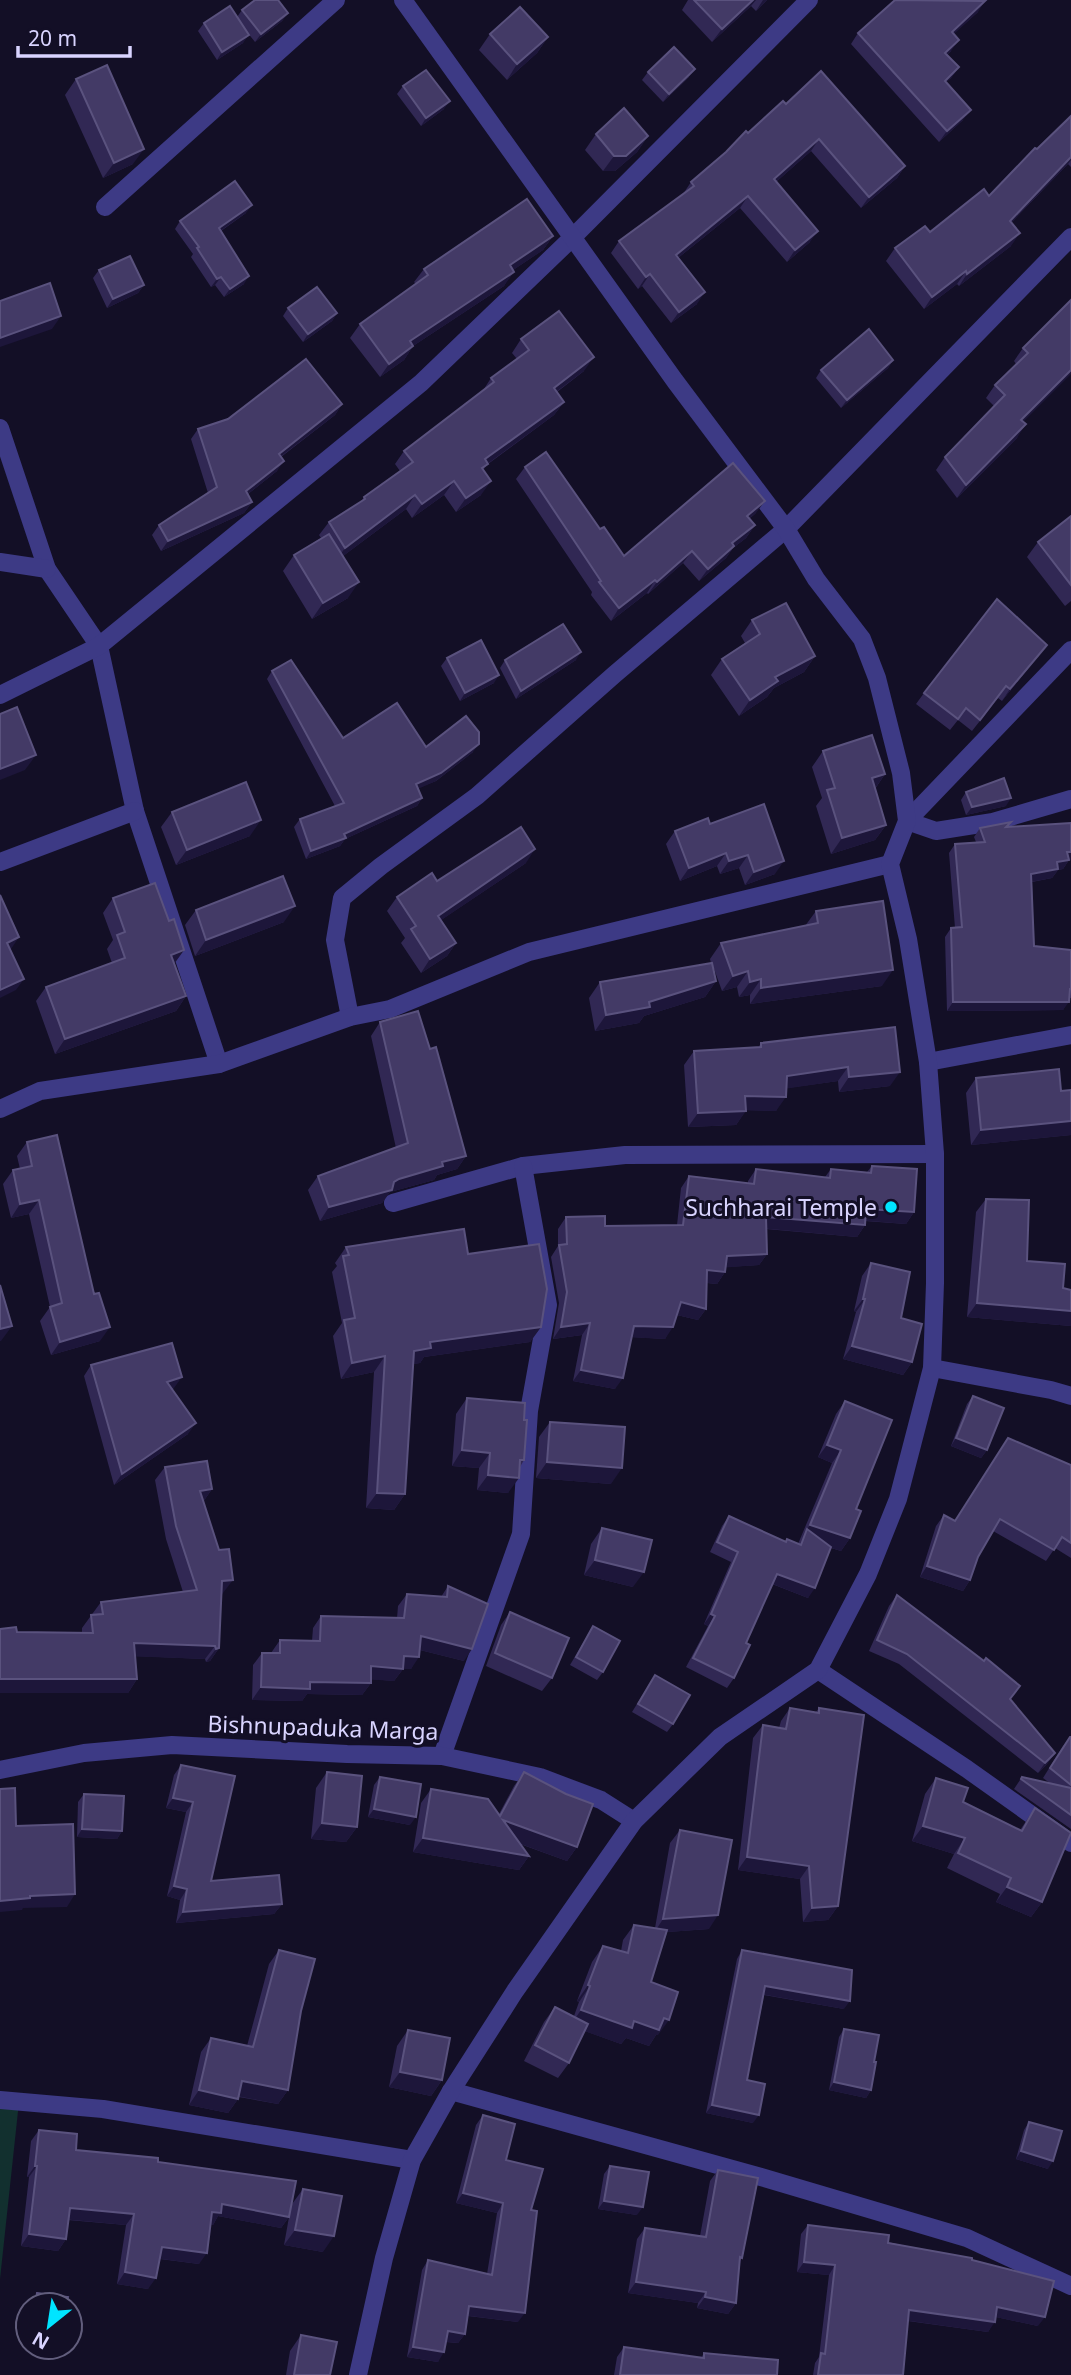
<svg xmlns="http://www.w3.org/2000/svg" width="1071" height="2375" viewBox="0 0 1071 2375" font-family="'Noto Sans',sans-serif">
<rect width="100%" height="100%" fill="#130f26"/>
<polygon fill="#12302f" points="0,2100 19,2102 0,2279"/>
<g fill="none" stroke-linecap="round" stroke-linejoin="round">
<g stroke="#3d3a85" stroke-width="18">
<polyline points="105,207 336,0"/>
<polyline points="0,428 47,569 99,646 135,811 219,1064"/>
<polyline points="0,562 47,569"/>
<polyline points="1071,650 907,821 936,831 993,822 1071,799"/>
<polyline points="0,695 99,646 421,383 572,238 809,0"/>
<polyline points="0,862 135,811"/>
<polyline points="350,1017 335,940 342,898 381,866 477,796 615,674 786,529 1071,237"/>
<polyline points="928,1062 1071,1035"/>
<polyline points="0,1109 40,1091 219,1064 350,1017 390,1009 529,952 890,864"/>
<polyline points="393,1203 523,1166 625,1155 935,1154"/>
<polyline points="932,1368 1051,1390 1071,1396"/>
<polyline points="818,1670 967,1769 1071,1843"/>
<polyline points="442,1756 521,1534 529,1411 548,1305 523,1166"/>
<polyline points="0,1770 84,1753 172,1745 347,1754 442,1756 540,1777 601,1800 634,1821"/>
<polyline points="451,2091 761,2177 967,2238 1071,2286"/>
<polyline points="0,2100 103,2109 412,2160"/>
<polyline points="358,2375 384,2258 412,2160 451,2091 515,1991 634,1821 720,1737 818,1670 868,1574 898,1499 932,1368 935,1283 935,1154 928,1062 908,939 890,864 907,821 901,773 877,678 862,639 816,579 786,529 675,381 403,0"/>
</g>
</g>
<g fill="#312854">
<polygon points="688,0 767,0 756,11 751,6 712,42 682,10"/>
<polygon points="242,10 288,13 282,21 255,42 247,32 243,43 217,60 198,31 204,23 237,17"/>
<polygon points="978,12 953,34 951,51 947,55 959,67 951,78 946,82 963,120 939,142 851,44 858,33"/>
<polygon points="490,34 548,37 537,53 507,80 479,50"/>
<polygon points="648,72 689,77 663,102 642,80"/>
<polygon points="76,79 133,164 103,178 65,95"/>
<polygon points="403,86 444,109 421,126 397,94"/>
<polygon points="786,104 905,166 897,178 861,208 811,151 776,182 810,242 787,262 740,208 678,258 697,304 671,323 642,286 638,289 611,253 619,241 683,194 691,182 748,133"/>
<polygon points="1071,116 1071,167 1068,164 1011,223 1011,246 959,286 957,284 924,309 886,261 895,248 930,232 989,196"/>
<polygon points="596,134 648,136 637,152 615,171 603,171 585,150"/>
<polygon points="246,213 221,231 244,284 224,297 215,285 211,287 191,257 193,254 175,229 180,221"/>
<polygon points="553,236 543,250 513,270 504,286 413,346 404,360 380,377 350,338 360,324 416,284 414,282 424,269"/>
<polygon points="99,270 144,285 138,293 107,308 93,278"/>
<polygon points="1071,300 1017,438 957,498 936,470 945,457 994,406 986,398 995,385 1016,364 1014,361 1023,348"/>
<polygon points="288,308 337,313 332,321 303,342 283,316"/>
<polygon points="521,339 584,371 557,392 564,402 554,415 488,464 483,470 481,495 456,512 444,495 412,518 406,509 343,556 348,598 312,619 283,571 294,555 321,538 319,535 329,522 360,503 364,497 400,471 395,464 404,451 482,392 491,378 517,359 512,353"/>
<polygon points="893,360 888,368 841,408 816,378 821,370"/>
<polygon points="342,404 335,415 281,457 277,471 248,494 252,502 244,513 161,551 152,535 159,525 208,493 191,439 198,429"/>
<polygon points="525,467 600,529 624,556 756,513 749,519 755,525 746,538 733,548 726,558 699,581 683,563 648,594 647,593 611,621 591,595 592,592 516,479"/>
<polygon points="1071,516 1071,601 1065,606 1027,557 1038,542"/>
<polygon points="752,620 815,656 804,672 774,688 767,697 739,716 711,675 722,659 745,643 741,636"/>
<polygon points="1038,656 1002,701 998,698 972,731 958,720 950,730 916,704 924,693"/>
<polygon points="447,658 494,683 460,701 441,666"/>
<polygon points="505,660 576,660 516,699 500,668"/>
<polygon points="272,671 343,738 473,752 436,781 418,788 422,798 417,806 345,839 340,846 306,859 294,827 300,819 335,806 267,679"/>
<polygon points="823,751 885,774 875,789 886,825 875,840 831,854 816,806 822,798 812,767"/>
<polygon points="966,792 1006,806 966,815 961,800"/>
<polygon points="172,812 250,836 176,865 161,827"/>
<polygon points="1071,823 1071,860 1069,860 1063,869 1058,870 1052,878 1032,882 1034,946 1071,950 1071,998 1069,998 1063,1010 947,1011 945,937 951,928 955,928 949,853 955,844 976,842 974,837 980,828 1007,827"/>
<polygon points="710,824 775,874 745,885 739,868 720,874 717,866 680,881 666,844 675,831"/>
<polygon points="526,863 441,920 456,943 447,956 421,973 401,943 405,938 387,911 397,897 437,881"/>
<polygon points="113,898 169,921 184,950 174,964 186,996 176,1011 55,1054 36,1001 46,987 112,963 107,949 113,940 103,913"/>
<polygon points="196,910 284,922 195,956 185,925"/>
<polygon points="816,911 882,986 750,1004 750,995 739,997 737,987 722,991 713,966 716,981 705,997 644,1016 639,1023 595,1031 589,998 600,982 711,963 710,959 721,943 805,926"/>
<polygon points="380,1022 430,1049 466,1156 457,1169 437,1175 434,1180 390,1192 382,1203 320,1221 308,1190 318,1176 396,1148 371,1036"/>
<polygon points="895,1027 890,1086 839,1092 838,1081 787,1088 776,1111 746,1110 736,1125 688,1127 684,1065 694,1051 758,1048 761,1043"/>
<polygon points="976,1078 1061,1091 1071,1090 1071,1135 971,1145 966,1093"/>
<polygon points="27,1142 100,1341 51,1355 40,1321 50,1307 29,1214 11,1218 3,1184 13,1170 20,1169 17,1156"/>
<polygon points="872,1166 914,1212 906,1224 865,1221 865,1225 857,1237 766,1229 767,1254 759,1265 726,1267 725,1272 717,1284 707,1283 706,1309 698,1320 677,1315 665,1339 632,1337 615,1389 573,1381 582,1335 553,1339 559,1303 551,1257 558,1246 558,1229 566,1217 605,1226 677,1225 681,1188 689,1176 748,1184 748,1181 756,1169 825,1177 831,1169 867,1172"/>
<polygon points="986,1199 1027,1261 1063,1288 1071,1290 1071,1326 967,1317 976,1212"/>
<polygon points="346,1247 468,1254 541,1327 530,1342 424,1357 420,1363 413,1364 405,1494 394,1510 366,1508 374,1372 341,1379 333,1336 342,1323 332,1272 337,1266 335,1263"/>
<polygon points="871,1263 901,1318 912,1362 903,1375 843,1359 856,1312 854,1311 862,1276"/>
<polygon points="91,1365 174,1388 172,1389 188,1434 114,1485 84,1376"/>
<polygon points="973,1396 987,1450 981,1458 951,1446 967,1404"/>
<polygon points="467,1398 524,1420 524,1460 520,1467 508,1493 477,1490 479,1468 452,1466 456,1414"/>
<polygon points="845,1401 856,1509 850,1538 841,1551 831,1548 808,1598 772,1584 746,1643 734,1678 727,1688 686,1667 708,1626 704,1624 731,1562 710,1552 722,1526 729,1516 786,1542 787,1539 798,1544 832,1463 818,1457 836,1414"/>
<polygon points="550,1422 611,1484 536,1478 539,1437"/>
<polygon points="1071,1465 1071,1558 1055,1548 1046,1561 993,1531 978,1557 970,1580 963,1591 920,1577 936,1526 944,1515 955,1521"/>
<polygon points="165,1467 212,1489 203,1502 223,1593 221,1594 219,1648 210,1661 206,1662 205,1659 135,1656 137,1679 128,1693 17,1632 82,1633 82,1628 101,1602 183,1592 166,1539 155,1480"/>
<polygon points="602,1528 633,1587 584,1575 591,1544"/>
<polygon points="448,1586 464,1661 420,1650 411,1669 403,1669 394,1681 371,1679 371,1683 362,1695 307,1694 302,1701 252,1700 253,1665 262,1653 271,1653 280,1640 312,1641 313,1628 321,1616 397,1618 398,1606 407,1594 441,1597"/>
<polygon points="897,1595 984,1661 1010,1700 1055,1753 1047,1764 1038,1773 899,1664 869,1651 889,1606"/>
<polygon points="510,1612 552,1678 542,1691 486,1666 501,1625"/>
<polygon points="593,1626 603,1672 597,1680 570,1665"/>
<polygon points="655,1675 673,1724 667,1732 632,1712"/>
<polygon points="790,1708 816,1712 819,1708 838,1906 828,1920 803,1922 800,1879 738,1870 753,1738 763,1725 779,1728 781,1721"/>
<polygon points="1071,1737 1071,1829 1014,1789 1022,1777 1051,1784 1043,1778 1063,1746"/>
<polygon points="181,1765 235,1776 211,1881 282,1904 274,1914 176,1923 180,1900 167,1896 186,1812 166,1808 174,1775"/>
<polygon points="327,1772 357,1827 346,1842 311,1839 316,1788"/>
<polygon points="524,1772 577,1847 567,1861 520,1844 529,1856 519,1870 413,1852 421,1803 431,1789 499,1814 514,1786"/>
<polygon points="380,1777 410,1825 368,1817 374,1785"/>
<polygon points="936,1778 963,1802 1020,1830 1035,1808 1042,1902 1031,1917 996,1902 1000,1894 947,1868 954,1854 912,1841 925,1794"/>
<polygon points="84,1794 122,1831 117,1839 77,1837 78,1802"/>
<polygon points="680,1830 709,1929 667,1932 651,1982 658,2035 656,2035 649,2046 626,2038 621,2044 585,2031 569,2063 558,2078 524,2061 544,2022 555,2007 574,2016 579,2002 577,2001 592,1962 603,1946 621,1951 623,1940 634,1925 655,1928 670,1843"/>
<polygon points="279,1950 301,2011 288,2090 278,2104 239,2097 238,2099 228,2113 189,2105 201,2052 211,2038 247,2046 269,1964"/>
<polygon points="742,1950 844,2009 764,1995 747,2080 753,2123 706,2113 737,1959"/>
<polygon points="844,2029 874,2062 871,2090 866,2098 829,2090 839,2037"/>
<polygon points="408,2030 442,2080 431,2096 389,2087 397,2046"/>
<polygon points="483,2115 506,2160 531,2210 518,2322 468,2316 465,2334 458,2343 446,2342 438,2362 407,2357 422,2270 428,2260 487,2274 497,2213 456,2203 476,2125"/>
<polygon points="1029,2122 1048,2169 1016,2159 1024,2130"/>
<polygon points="39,2130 76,2150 158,2162 292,2204 303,2189 323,2252 284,2245 289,2217 281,2228 218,2216 213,2225 211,2224 199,2264 160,2259 148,2289 117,2284 126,2225 68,2220 66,2239 58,2251 21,2246 29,2177 27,2177 31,2141"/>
<polygon points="610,2166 637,2215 598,2209 604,2174"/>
<polygon points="718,2170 742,2258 739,2262 736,2303 728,2314 697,2308 698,2303 628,2293 637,2239 645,2228 700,2236 710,2181"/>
<polygon points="808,2225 972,2260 1038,2326 996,2317 988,2332 908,2321 903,2375 813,2375 815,2363 819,2357 829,2275 797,2272 801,2234"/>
<polygon points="37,2293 66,2305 31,2305 31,2301"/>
<polygon points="301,2335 330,2375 286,2375 290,2351"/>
<polygon points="624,2347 701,2358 704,2353 777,2375 614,2375 617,2357"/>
</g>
<g fill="#1d163a">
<polygon points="753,0 756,0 751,6 712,42 722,29"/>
<polygon points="763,0 767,0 756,11"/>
<polygon points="985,1 978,12 944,43 952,32"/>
<polygon points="288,13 282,21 255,42 261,34"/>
<polygon points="249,35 243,43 217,60 222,52"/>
<polygon points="548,37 537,53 507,80 517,64"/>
<polygon points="959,40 951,51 938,63 945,53"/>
<polygon points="959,67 951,78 937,91 945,81"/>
<polygon points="695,69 689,77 663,102 669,94"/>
<polygon points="450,101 444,109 421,126 426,118"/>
<polygon points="971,110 963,120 939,142 947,131"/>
<polygon points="648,136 637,152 615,171 603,171 614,156"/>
<polygon points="819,139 811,151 766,191 774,179"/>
<polygon points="144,149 133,164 103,178 114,163"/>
<polygon points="1071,157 1071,160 1068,164 1001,233 1010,221"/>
<polygon points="905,166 897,178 861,208 869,197"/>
<polygon points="748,196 740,208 668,266 676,255"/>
<polygon points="252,205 246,213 213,236 219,228"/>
<polygon points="818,231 810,242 787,262 795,250"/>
<polygon points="1020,233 1011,246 959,286 967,274"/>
<polygon points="553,236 543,250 500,279 510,265"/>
<polygon points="966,271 957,284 924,309 932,297"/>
<polygon points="514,272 504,286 413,346 404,360 380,377 389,364 410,341"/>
<polygon points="650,274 642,286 638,289 646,277"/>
<polygon points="249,276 244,284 224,297 230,289"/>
<polygon points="221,277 215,285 211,287 217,279"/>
<polygon points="144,285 138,293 107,308 113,299"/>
<polygon points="705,292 697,304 671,323 679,312"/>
<polygon points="337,313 332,321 303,342 308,334"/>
<polygon points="61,316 52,329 0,347 0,338"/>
<polygon points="594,357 584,371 544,401 554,388"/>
<polygon points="893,360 888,368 841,408 847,400"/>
<polygon points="1071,370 1071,374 1012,433 1021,420"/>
<polygon points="564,402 554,415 475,473 485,459"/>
<polygon points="342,404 335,415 271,464 279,454"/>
<polygon points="1026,424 1017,438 957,498 966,485"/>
<polygon points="284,461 277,471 239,501 246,491"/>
<polygon points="454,481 444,495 412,518 422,504"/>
<polygon points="491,481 481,495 456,512 466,498"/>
<polygon points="415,495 406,509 335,562 345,548"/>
<polygon points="765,501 756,513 738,528 747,516"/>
<polygon points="252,502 244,513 161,551 168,541"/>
<polygon points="755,525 746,538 733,548 726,558 699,581 708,569 732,543"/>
<polygon points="692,551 683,563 648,594 657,582"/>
<polygon points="655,580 647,593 611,621 619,608"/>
<polygon points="359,582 348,598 312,619 323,603"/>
<polygon points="1047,645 1038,656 1002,701 1010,689"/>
<polygon points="581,652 576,660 516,699 521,691"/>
<polygon points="815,656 804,672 774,688 767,697 739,716 750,700 775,677"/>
<polygon points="499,675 494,683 460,701 465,693"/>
<polygon points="479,744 473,752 436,781 411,792 416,784"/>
<polygon points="36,755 25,770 0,780 0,769"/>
<polygon points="885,774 874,790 872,778"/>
<polygon points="422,798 417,806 345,839 340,846 306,859 311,851 344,834"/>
<polygon points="1011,798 1006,806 966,815 972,807"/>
<polygon points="261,820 250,836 176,865 187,850"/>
<polygon points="886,825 875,840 831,854 842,838"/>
<polygon points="535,849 526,863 428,929 438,916"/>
<polygon points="1067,852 1071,852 1071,860 1069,860 1063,869 1058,870 1052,878 1025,883 1031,874"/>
<polygon points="726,853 717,866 680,881 689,868"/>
<polygon points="748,855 739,868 720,874 729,861"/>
<polygon points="784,861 775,874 745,885 754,872"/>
<polygon points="295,906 284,922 195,956 206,940"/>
<polygon points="19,937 11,949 0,954 7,943"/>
<polygon points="456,943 447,956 421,973 430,959"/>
<polygon points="184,950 174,964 171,955"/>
<polygon points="893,970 882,986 750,1004 761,988"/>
<polygon points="748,971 737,987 722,991 733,976"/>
<polygon points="24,979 16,990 0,998 0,990"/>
<polygon points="761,979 750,995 739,997 750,982"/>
<polygon points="716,981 705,997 644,1016 639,1023 595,1031 606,1015"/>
<polygon points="186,996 176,1011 55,1054 65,1039"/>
<polygon points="953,1002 1069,1002 1063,1010 947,1011"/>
<polygon points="848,1067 838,1081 777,1090 787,1076"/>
<polygon points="900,1072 890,1086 839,1092 849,1077"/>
<polygon points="745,1096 786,1097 776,1111 736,1110"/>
<polygon points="746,1111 736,1125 688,1127 698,1113"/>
<polygon points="1071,1121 1071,1135 971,1145 981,1130"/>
<polygon points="466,1156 457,1169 437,1175 434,1180 390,1192 382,1203 320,1221 329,1207 442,1162"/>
<polygon points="39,1200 29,1214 11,1218 20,1204"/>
<polygon points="866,1209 914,1212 906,1224 858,1220"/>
<polygon points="766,1217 865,1225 857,1237 758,1228"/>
<polygon points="767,1254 759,1265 719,1268 727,1256"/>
<polygon points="707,1270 725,1272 717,1284 699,1282"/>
<polygon points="863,1299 865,1299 856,1312 854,1311"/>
<polygon points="681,1302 706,1309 698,1320 673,1314"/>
<polygon points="977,1303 1071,1311 1071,1326 967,1317"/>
<polygon points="590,1323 582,1335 553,1339 561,1327"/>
<polygon points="12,1326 1,1341 0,1341 0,1329"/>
<polygon points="634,1326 673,1327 665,1339 626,1337"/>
<polygon points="110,1327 100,1341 51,1355 60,1342"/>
<polygon points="541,1327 530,1342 424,1357 420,1363 403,1366 414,1351 430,1342"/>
<polygon points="852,1346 912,1362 903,1375 843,1359"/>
<polygon points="385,1356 374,1372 341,1379 352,1363"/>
<polygon points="581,1370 623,1378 615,1389 573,1381"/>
<polygon points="182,1377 174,1388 160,1392 167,1382"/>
<polygon points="196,1423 188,1434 114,1485 122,1474"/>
<polygon points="956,1438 987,1450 981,1458 951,1446"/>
<polygon points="827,1445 841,1450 832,1463 818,1457"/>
<polygon points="462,1450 490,1453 479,1468 452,1466"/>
<polygon points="547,1462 622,1468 611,1484 536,1478"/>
<polygon points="488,1475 519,1478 508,1493 477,1490"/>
<polygon points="212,1489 203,1502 200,1491"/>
<polygon points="377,1493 405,1494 394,1510 366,1508"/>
<polygon points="810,1525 850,1538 841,1551 803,1539 807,1529 801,1538"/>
<polygon points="595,1560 644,1572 633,1587 584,1575"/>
<polygon points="927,1566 970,1580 963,1591 920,1577"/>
<polygon points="777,1574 815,1588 808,1598 770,1583"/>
<polygon points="233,1580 223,1593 212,1595 222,1581"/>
<polygon points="711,1614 715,1616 708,1626 704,1624"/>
<polygon points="421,1636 472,1649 464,1661 412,1648"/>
<polygon points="134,1643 215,1646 205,1659 124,1656"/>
<polygon points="219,1648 210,1661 206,1662 216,1649"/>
<polygon points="404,1656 419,1657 411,1669 403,1669 394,1681 363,1679 371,1666"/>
<polygon points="0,1679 137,1679 128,1693 0,1693"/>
<polygon points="310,1682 371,1683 362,1695 307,1694 302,1701 252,1700 261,1687"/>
<polygon points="1055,1753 1047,1764 1038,1773 1045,1763"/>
<polygon points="173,1798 193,1802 186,1812 166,1808"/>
<polygon points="374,1809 416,1817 410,1825 368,1817"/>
<polygon points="503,1820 577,1847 567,1861 494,1834"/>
<polygon points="322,1823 357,1827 346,1842 311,1839"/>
<polygon points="923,1826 965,1838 954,1854 912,1841"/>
<polygon points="82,1829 122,1831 117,1839 77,1837"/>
<polygon points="423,1838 529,1856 519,1870 413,1852"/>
<polygon points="747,1857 809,1866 800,1879 738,1870"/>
<polygon points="174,1886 187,1889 180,1900 167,1896"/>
<polygon points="1007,1887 1042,1902 1031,1917 996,1902"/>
<polygon points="75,1894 67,1907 23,1908 22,1910 0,1912 0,1901 30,1896"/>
<polygon points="282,1904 274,1914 176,1923 183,1912"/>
<polygon points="838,1906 828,1920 803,1922 812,1908"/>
<polygon points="718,1915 709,1929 654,1933 663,1919"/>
<polygon points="588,1985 590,1986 579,2002 577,2001"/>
<polygon points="765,1986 850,2001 844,2009 760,1994"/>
<polygon points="581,2010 634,2021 664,2018 669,2020 658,2035 656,2035 649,2046 626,2038 621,2044 570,2026"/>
<polygon points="400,2072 442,2080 431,2096 389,2087"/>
<polygon points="242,2081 288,2090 278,2104 232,2095"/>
<polygon points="834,2082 871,2090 866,2098 829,2090"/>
<polygon points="199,2090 238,2099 228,2113 189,2105"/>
<polygon points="712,2105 759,2115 753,2123 706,2113"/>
<polygon points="1021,2151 1053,2161 1048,2169 1016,2159"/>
<polygon points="35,2166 37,2166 29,2177 27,2177"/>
<polygon points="463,2193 503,2203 497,2213 456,2203"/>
<polygon points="604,2201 643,2207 637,2215 598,2209"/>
<polygon points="222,2204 289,2217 281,2228 218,2216 213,2225 204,2223 212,2212"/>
<polygon points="70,2208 134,2214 126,2225 62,2219"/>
<polygon points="295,2230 334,2236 323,2252 284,2245"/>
<polygon points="29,2234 66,2239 58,2251 21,2246"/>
<polygon points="162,2247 207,2253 199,2264 154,2258"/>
<polygon points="804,2262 835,2265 829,2275 797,2272"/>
<polygon points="125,2272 156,2278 148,2289 117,2284"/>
<polygon points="636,2282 706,2292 698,2303 628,2293"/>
<polygon points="705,2297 736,2303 728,2314 697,2308"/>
<polygon points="469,2306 525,2313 518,2322 462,2315"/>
<polygon points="997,2307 1045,2317 1038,2326 991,2316"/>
<polygon points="909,2310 995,2322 988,2332 903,2320"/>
<polygon points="448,2331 465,2334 458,2343 441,2341"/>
<polygon points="413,2347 444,2352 438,2362 407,2357"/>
</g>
<g fill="#433a66" stroke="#5a527e" stroke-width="2">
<polygon points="255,0 278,0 288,13 261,34 242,10"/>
<polygon points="694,0 753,0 722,29"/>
<polygon points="895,0 985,1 952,32 959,40 945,53 959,67 945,81 971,110 947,131 858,33"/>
<polygon points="230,6 249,35 222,52 204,23"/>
<polygon points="520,7 548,37 517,64 490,34"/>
<polygon points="674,47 695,69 669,94 648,72"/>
<polygon points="107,65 144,149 114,163 76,79"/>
<polygon points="426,70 450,101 426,118 403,86"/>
<polygon points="821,71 905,166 869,197 819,139 774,179 818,231 795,250 748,196 676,255 705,292 679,312 650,274 646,277 619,241 694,186 691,182 726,152 746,131 748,133 783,101 786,104"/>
<polygon points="624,108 648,136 626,156 614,156 596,134"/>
<polygon points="1071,116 1071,157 1010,221 1020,233 967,274 966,271 932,297 895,248 925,226 930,232 984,189 989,196 1035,148 1037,149"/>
<polygon points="235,181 252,205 219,228 249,276 230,289 221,277 217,279 197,248 199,247 180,221"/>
<polygon points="527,199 553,236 510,265 514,272 410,341 413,346 389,364 360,324 428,275 424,269"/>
<polygon points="130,256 144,285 113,299 99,270"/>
<polygon points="50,283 61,316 0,338 0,301"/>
<polygon points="317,287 337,313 308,334 288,308"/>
<polygon points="1071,300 1071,370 1021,420 1026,424 966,485 945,457 1005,395 995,385 1028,353 1023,348"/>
<polygon points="559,311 594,357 554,388 564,402 485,459 488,464 482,468 491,481 466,498 454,481 422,504 415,495 345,548 329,522 365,499 364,497 413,462 404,451 494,382 491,378 529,350 521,339"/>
<polygon points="869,329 893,360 847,400 821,370"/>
<polygon points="306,359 342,404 279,454 284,461 246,491 252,502 168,541 159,525 217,487 198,429 228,419"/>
<polygon points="546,452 600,529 604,527 624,556 733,463 765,501 747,516 755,525 732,543 734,546 708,569 692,551 657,582 655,580 619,608 599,582 601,581 525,467"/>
<polygon points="1071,516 1071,585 1038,542"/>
<polygon points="329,534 359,582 323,603 294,555"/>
<polygon points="997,599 1047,645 1010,689 1006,686 980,720 966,708 958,719 924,693"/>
<polygon points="786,603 815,656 775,677 778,681 750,700 722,659 760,634 752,620"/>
<polygon points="563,624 581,652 521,691 505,660"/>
<polygon points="481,640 499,675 465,693 447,658"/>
<polygon points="291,660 343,738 397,703 426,747 466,716 479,732 479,744 441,773 416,784 422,798 344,834 346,838 311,851 300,819 344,803 272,671"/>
<polygon points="17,707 36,755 0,769 0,714"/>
<polygon points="872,735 885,774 872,778 886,825 842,838 827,790 835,788 823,751"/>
<polygon points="1004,778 1011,798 972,807 966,792"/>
<polygon points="246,782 261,820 187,850 172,812"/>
<polygon points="764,804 784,861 754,872 748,855 729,861 726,853 689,868 675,831 708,818 710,824"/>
<polygon points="1011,822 1006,827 1071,823 1071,852 1067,852 1069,860 1057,862 1058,869 1031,874 1034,946 1071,950 1071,989 1070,989 1069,1002 953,1002 951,928 962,927 955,844 985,842 980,828"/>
<polygon points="521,827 535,849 438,916 456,943 430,959 411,929 416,926 397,897 432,873 437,881"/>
<polygon points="283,876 295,906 206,940 196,910"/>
<polygon points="155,883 169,921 174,919 184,950 171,955 186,996 65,1039 46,987 125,958 117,935 125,932 113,898"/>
<polygon points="0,895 19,937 7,943 24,979 0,990"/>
<polygon points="883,901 893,970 761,988 761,979 750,982 748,971 733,976 721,943 818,923 816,911"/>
<polygon points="712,963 716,981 649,1002 650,1007 606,1015 600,982"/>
<polygon points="418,1011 430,1049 436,1047 466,1156 442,1162 443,1166 399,1179 394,1182 392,1190 329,1207 318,1176 408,1143 380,1022"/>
<polygon points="895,1027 900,1072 849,1077 848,1067 787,1076 786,1097 745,1096 746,1111 698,1113 694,1051 761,1047 761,1043"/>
<polygon points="1059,1069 1061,1091 1071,1090 1071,1121 981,1130 976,1078"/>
<polygon points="57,1135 94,1294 99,1293 110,1327 60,1342 50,1307 62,1303 39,1200 20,1204 13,1170 32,1166 27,1142"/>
<polygon points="872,1166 917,1169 914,1212 866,1209 865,1225 766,1217 767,1254 727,1256 725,1272 707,1270 706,1309 681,1302 673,1327 634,1326 623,1378 581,1370 590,1323 561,1327 567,1292 559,1245 567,1244 566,1217 605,1216 605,1226 683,1225 689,1176 754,1184 756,1169 830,1178 831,1169 871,1173"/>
<polygon points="986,1199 1029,1200 1027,1261 1065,1264 1063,1288 1071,1290 1071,1311 977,1303"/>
<polygon points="464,1229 468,1254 539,1244 547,1289 541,1327 430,1342 431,1348 414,1351 405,1494 377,1493 385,1356 352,1363 344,1320 355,1318 343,1256 349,1255 346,1247"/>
<polygon points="871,1263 910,1272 901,1318 922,1324 912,1362 852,1346 865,1299 863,1299"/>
<polygon points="0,1285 12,1326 0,1329"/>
<polygon points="172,1343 182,1377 167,1382 196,1423 122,1474 91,1365"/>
<polygon points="973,1396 1004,1408 987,1450 956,1438"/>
<polygon points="467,1398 525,1403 524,1420 527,1420 524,1460 520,1460 519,1478 488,1475 490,1453 462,1450"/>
<polygon points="845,1401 892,1420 856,1509 861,1511 850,1538 810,1525 841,1450 827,1445"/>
<polygon points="550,1422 625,1427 622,1468 547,1462"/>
<polygon points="1008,1438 1071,1465 1071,1543 1062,1537 1054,1550 1000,1519 978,1557 970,1580 927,1566 944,1515 955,1521"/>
<polygon points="207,1461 212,1489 200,1491 219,1550 229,1549 233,1580 222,1581 219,1648 216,1649 215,1646 134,1643 137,1679 0,1679 0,1629 16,1627 17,1632 93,1633 91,1615 103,1614 101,1602 197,1590 176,1526 165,1467"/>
<polygon points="729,1516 786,1542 787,1539 801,1545 807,1529 831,1547 815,1588 777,1574 746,1643 750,1645 734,1678 693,1658 715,1616 711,1614 738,1552 717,1542"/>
<polygon points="602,1528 652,1540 644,1572 595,1560"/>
<polygon points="448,1586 488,1604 472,1649 421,1636 419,1657 404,1656 403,1669 371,1666 371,1683 310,1682 310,1689 261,1687 262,1653 280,1653 280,1640 320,1641 321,1616 404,1618 407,1594 447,1597"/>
<polygon points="897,1595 984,1661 986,1658 1020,1686 1010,1699 1055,1753 1045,1763 907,1654 877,1640"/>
<polygon points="510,1612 569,1638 552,1678 495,1653"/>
<polygon points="593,1626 620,1641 603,1672 576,1657"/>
<polygon points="655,1675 690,1695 673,1724 638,1704"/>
<polygon points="790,1708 819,1713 819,1708 864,1715 838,1906 812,1908 809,1866 747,1857 763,1725 786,1729"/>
<polygon points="1070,1737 1071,1737 1071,1785 1050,1768"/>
<polygon points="181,1765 235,1776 211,1881 279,1875 282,1904 183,1912 187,1889 174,1886 193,1802 173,1798"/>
<polygon points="327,1772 362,1776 357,1827 322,1823"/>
<polygon points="524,1772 566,1794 593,1804 577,1847 503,1820 529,1856 423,1838 431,1789 488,1799 500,1816"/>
<polygon points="380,1777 421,1784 416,1817 374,1809"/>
<polygon points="1022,1777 1071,1788 1071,1815 1021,1779"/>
<polygon points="936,1778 968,1788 963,1802 1022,1831 1035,1808 1071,1833 1042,1902 1007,1887 1011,1878 958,1853 965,1838 923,1826"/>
<polygon points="15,1788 16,1826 73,1824 75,1894 30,1896 30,1898 0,1901 0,1789"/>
<polygon points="84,1794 124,1796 122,1831 82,1829"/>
<polygon points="680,1830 732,1840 718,1915 663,1919"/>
<polygon points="634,1925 667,1930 651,1982 678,1992 669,2020 664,2018 659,2030 634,2021 632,2028 581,2010 590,1986 588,1985 603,1946 628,1953"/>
<polygon points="279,1950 315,1959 301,2011 288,2090 242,2081 238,2099 199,2090 211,2038 253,2047"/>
<polygon points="742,1950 852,1970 850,2001 765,1986 747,2080 765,2084 759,2115 712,2105"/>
<polygon points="555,2007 588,2024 569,2063 535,2045"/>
<polygon points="844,2029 879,2035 874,2062 876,2062 871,2090 834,2082"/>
<polygon points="408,2030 450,2038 442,2080 400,2072"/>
<polygon points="483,2115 515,2124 506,2160 543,2169 531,2210 537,2211 525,2313 469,2306 465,2334 448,2331 444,2352 413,2347 428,2260 492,2275 503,2203 463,2193"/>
<polygon points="1029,2122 1062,2131 1053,2161 1021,2151"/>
<polygon points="39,2130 77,2134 76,2150 158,2158 158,2162 296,2181 289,2217 222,2204 221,2213 212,2212 207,2253 162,2247 156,2278 125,2272 134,2214 70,2208 66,2239 29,2234 37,2166 35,2166"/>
<polygon points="610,2166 649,2172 643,2207 604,2201"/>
<polygon points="718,2170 758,2178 742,2258 740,2257 736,2303 705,2297 706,2292 636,2282 645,2228 706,2237"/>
<polygon points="303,2189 342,2196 334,2236 295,2230"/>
<polygon points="808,2225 889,2235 888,2243 972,2258 972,2260 1054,2281 1045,2317 997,2307 995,2322 909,2310 903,2375 818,2375 821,2353 825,2354 835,2265 804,2262"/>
<polygon points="37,2293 68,2297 66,2305 35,2305"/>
<polygon points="301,2335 337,2342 330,2375 294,2375"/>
<polygon points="624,2347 704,2358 704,2353 778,2360 777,2375 620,2375"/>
</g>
<circle fill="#00e5ff" stroke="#130f26" stroke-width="2.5" cx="891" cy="1207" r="7"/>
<g text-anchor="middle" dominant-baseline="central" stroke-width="6" stroke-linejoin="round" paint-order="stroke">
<g font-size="23" fill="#d9d4ff" stroke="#130f26" text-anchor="end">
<text x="877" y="1207">Suchharai Temple</text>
</g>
<g font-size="23" fill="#d9d4ff" stroke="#130f26">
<text transform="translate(323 1727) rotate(2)">Bishnupaduka Marga</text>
</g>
</g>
<g transform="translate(49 2326) rotate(210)"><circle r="33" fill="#130f26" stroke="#625e7d" stroke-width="2"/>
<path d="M0-5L12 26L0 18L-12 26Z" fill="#00e5ff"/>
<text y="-10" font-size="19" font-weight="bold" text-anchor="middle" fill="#d9d4ff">N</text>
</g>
<path d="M18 46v10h112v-10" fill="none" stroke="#d9d4ff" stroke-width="3.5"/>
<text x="28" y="46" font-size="21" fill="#d9d4ff" stroke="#130f26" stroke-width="5" paint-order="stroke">20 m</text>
</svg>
